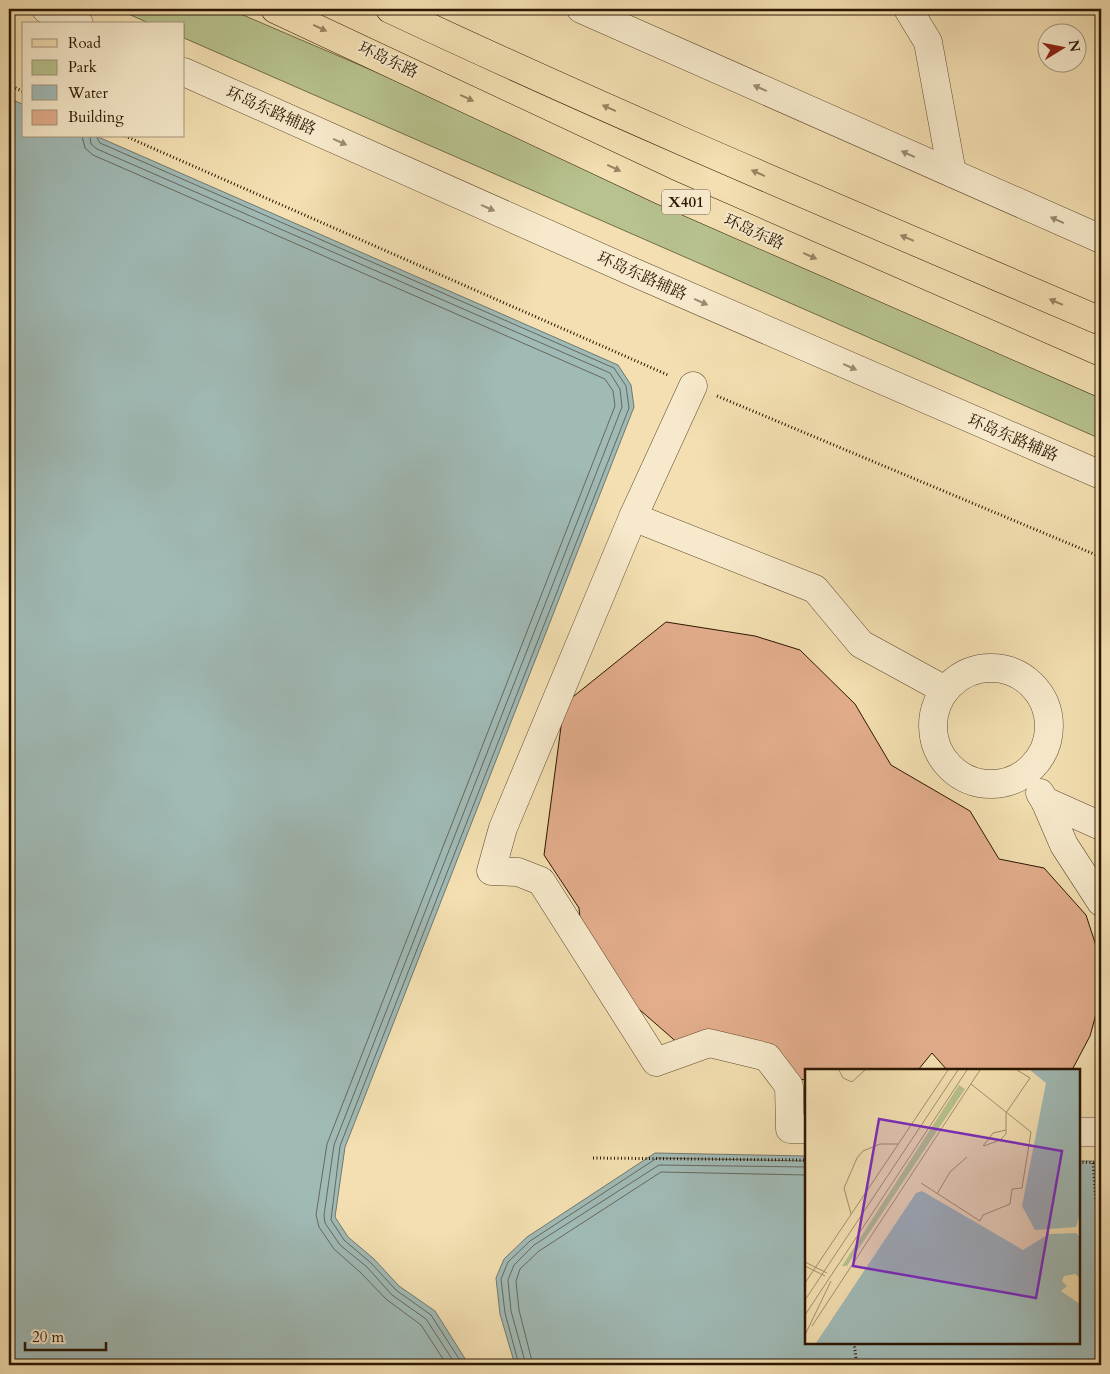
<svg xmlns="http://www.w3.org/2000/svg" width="1110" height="1374" viewBox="0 0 1110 1374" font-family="Cardo,'Noto Serif SC',serif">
<rect width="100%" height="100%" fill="#f3dfb1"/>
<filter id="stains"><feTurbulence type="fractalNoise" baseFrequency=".004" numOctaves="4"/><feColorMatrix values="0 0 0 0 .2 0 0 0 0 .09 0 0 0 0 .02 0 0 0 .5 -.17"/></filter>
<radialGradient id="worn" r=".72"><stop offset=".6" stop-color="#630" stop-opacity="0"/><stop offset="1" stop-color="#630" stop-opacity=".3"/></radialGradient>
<polygon fill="#b7c28e" stroke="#716c48" points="117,9 229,9 1101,383 1101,439 184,38 184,24 151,24"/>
<g fill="#a0bab6" stroke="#71786e">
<polygon points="9,98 24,105 24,136 96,136 618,365 631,385 634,407 345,1147 335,1217 348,1237 374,1259 399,1286 435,1311 469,1365 9,1365"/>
<polygon points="655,1153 806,1156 806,1343 1079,1343 1079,1161 1101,1161 1101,1365 515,1365 500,1314 496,1278 504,1259 527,1237"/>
</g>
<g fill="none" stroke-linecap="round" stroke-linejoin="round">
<g stroke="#66685c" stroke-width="1">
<polyline points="82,136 85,148 93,155 605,379 613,391 615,406 327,1144 316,1215 319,1227 334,1249 361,1273 386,1299 421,1325 447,1365"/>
<polyline points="90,136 91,144 97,149 610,373 620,389 622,407 334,1145 324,1215 325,1223 340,1245 367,1267 392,1295 426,1319 456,1365"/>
<polyline points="96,136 100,143 614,368 626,386 629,408 340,1146 331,1220 344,1240 371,1263 396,1290 431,1315 463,1365"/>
<polyline points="519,1365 505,1313 501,1279 508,1262 530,1241 657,1158 806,1161"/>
<polyline points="526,1365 511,1311 508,1280 514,1265 534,1245 659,1165 806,1167"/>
<polyline points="533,1365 519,1310 516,1281 520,1269 539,1251 661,1172 806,1175"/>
</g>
</g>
<polygon fill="#e3ad8c" stroke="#2b1601" points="666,622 755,636 800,650 855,704 891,765 970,811 999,859 1044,868 1086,915 1101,961 1101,996 1090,1036 1072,1070 947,1070 932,1053 918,1070 806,1070 806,1080 768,1075 750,1051 680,1045 584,961 579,908 544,855 564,704"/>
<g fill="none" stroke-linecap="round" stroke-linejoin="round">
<defs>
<g id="minor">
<polyline points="46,9 79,24"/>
<polyline points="581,9 1101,239"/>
<polyline points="908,9 928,42 952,173"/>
<polyline points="184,72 633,272 1101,475"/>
<polyline points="693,386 633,517 503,828 491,871 518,872 541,881 656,1062 709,1043 767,1057 789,1086 790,1129 806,1129"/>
<polyline points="633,517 815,589 861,644 945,690"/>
<circle cx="991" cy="726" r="58"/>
<polyline points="1040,793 1045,801 1101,826"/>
<polyline points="1045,801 1064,845 1101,902"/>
<polyline points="1079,1132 1101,1132"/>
</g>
<g id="major">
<polyline points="275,9 665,192 1101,383"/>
<path d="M390,9C624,119 863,219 1101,321"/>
</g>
</defs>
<use href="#minor" stroke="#5d482d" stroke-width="29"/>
<use href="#major" stroke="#2b1601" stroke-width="29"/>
<g stroke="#2b1601" stroke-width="3" stroke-dasharray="1 2.5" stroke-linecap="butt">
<polyline points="9,85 24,92"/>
<polyline points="125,136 668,375"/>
<polyline points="717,396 1101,557"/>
<polyline points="593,1158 806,1160"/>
<polyline points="1079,1162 1101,1163"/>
<polyline points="1093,1163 1101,1267"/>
<polyline points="854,1343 857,1365"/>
</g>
<use href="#minor" stroke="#f7eacc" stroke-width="28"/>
<use href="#major" stroke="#f3dfb1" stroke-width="28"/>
</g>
<defs><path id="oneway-solid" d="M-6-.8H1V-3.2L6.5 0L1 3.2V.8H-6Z" transform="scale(1.25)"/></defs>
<g fill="#998562">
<use href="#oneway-solid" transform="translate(320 28) rotate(25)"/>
<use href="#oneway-solid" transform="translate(467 98) rotate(25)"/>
<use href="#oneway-solid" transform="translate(609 108) rotate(-156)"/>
<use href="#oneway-solid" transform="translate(614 168) rotate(25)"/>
<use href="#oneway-solid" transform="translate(758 173) rotate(-156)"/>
<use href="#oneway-solid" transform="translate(907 238) rotate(-157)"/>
<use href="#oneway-solid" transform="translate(810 256) rotate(24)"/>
<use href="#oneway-solid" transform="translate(1056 302) rotate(-157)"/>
</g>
<g fill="#9b8b71">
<use href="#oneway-solid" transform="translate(760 88) rotate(-156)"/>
<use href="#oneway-solid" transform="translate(340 142) rotate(24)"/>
<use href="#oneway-solid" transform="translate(908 154) rotate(-156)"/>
<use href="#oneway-solid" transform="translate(488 208) rotate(24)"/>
<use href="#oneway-solid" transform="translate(1057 220) rotate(-156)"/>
<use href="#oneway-solid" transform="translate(701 302) rotate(24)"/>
<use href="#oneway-solid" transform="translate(850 367) rotate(24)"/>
</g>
<g text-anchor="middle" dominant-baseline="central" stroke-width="4" stroke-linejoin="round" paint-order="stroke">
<rect fill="#f7eacc" stroke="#68563e" stroke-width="1" x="662" y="189.5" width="48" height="25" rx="4"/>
<g font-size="15" font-weight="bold" fill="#2b1601">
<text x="686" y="202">X401</text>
</g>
<g font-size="16" fill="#2b1601" stroke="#f7eacc">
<text transform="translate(388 60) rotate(25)">环岛东路</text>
<text transform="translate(271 111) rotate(24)">环岛东路辅路</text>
<text transform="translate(754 232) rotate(24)">环岛东路</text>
<text transform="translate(642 276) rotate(24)">环岛东路辅路</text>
<text transform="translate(1013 438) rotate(23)">环岛东路辅路</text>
</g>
</g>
<g transform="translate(805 1069)">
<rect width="275" height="275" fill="#f3dfb1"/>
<path d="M154,16L160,20L42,197H37Z" fill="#b7c28e"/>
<path d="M225,1H275V145L271,158L230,161L217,137L241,14ZM117,122L218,181L244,165L271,164L275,168V209L270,205L259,207L257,212L262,217L256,222L275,235V274H11L111,124Z" fill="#a0bab6"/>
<path fill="none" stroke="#a38f6b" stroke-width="1" d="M34,1L38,9L47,13L60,1M178,77L188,64L201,61M179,77L195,71L201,65V44L225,9L212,1M116,114L175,152L178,146L205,135L207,120L217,119L226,63L166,15M132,125L145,103L162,88M46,145L39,119L52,89L58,82L75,75H93M0,193L22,204M0,197L20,207M0,214L143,1M0,231L153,1M0,246L162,1M7,257L175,1M0,266L26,212"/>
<path fill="#7b2cbf" fill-opacity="0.15" stroke="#7b2cbf" stroke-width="2.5" d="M74,50L257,82L231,229L48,197Z"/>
<rect width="275" height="275" fill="none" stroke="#2b1601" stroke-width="2.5"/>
</g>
<rect width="1110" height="1374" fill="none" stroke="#f3dfb1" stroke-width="30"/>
<rect x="10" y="10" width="1090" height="1354" fill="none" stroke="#2b1601" stroke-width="2.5"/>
<rect x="15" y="15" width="1080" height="1344" fill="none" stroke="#2b1601"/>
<rect x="22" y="22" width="162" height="115" fill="#f7eacc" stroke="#a5957b"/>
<rect x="32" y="39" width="25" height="8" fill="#f3dfb1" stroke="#a5957b"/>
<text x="68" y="48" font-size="15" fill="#2b1601">Road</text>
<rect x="32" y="60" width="25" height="15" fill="#b7c28e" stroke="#a5957b"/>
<text x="68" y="72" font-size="15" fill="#2b1601">Park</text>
<rect x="32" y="85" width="25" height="15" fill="#a0bab6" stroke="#a5957b"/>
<text x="68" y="98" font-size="15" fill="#2b1601">Water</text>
<rect x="32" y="110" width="25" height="15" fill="#e3ad8c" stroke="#a5957b"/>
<text x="68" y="122" font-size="15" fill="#2b1601">Building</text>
<g transform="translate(1062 48) rotate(80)"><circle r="24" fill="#f7eacc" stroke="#a5957b"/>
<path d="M0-4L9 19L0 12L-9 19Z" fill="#8f2418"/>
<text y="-8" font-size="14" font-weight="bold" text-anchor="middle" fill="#2b1601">N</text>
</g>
<path d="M25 1342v8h81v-8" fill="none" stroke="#2b1601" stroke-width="2.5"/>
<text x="32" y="1342" font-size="15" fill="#2b1601" stroke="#f7eacc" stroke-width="4" paint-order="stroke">20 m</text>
<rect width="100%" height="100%" filter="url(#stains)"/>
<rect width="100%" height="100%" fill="url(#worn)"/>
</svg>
